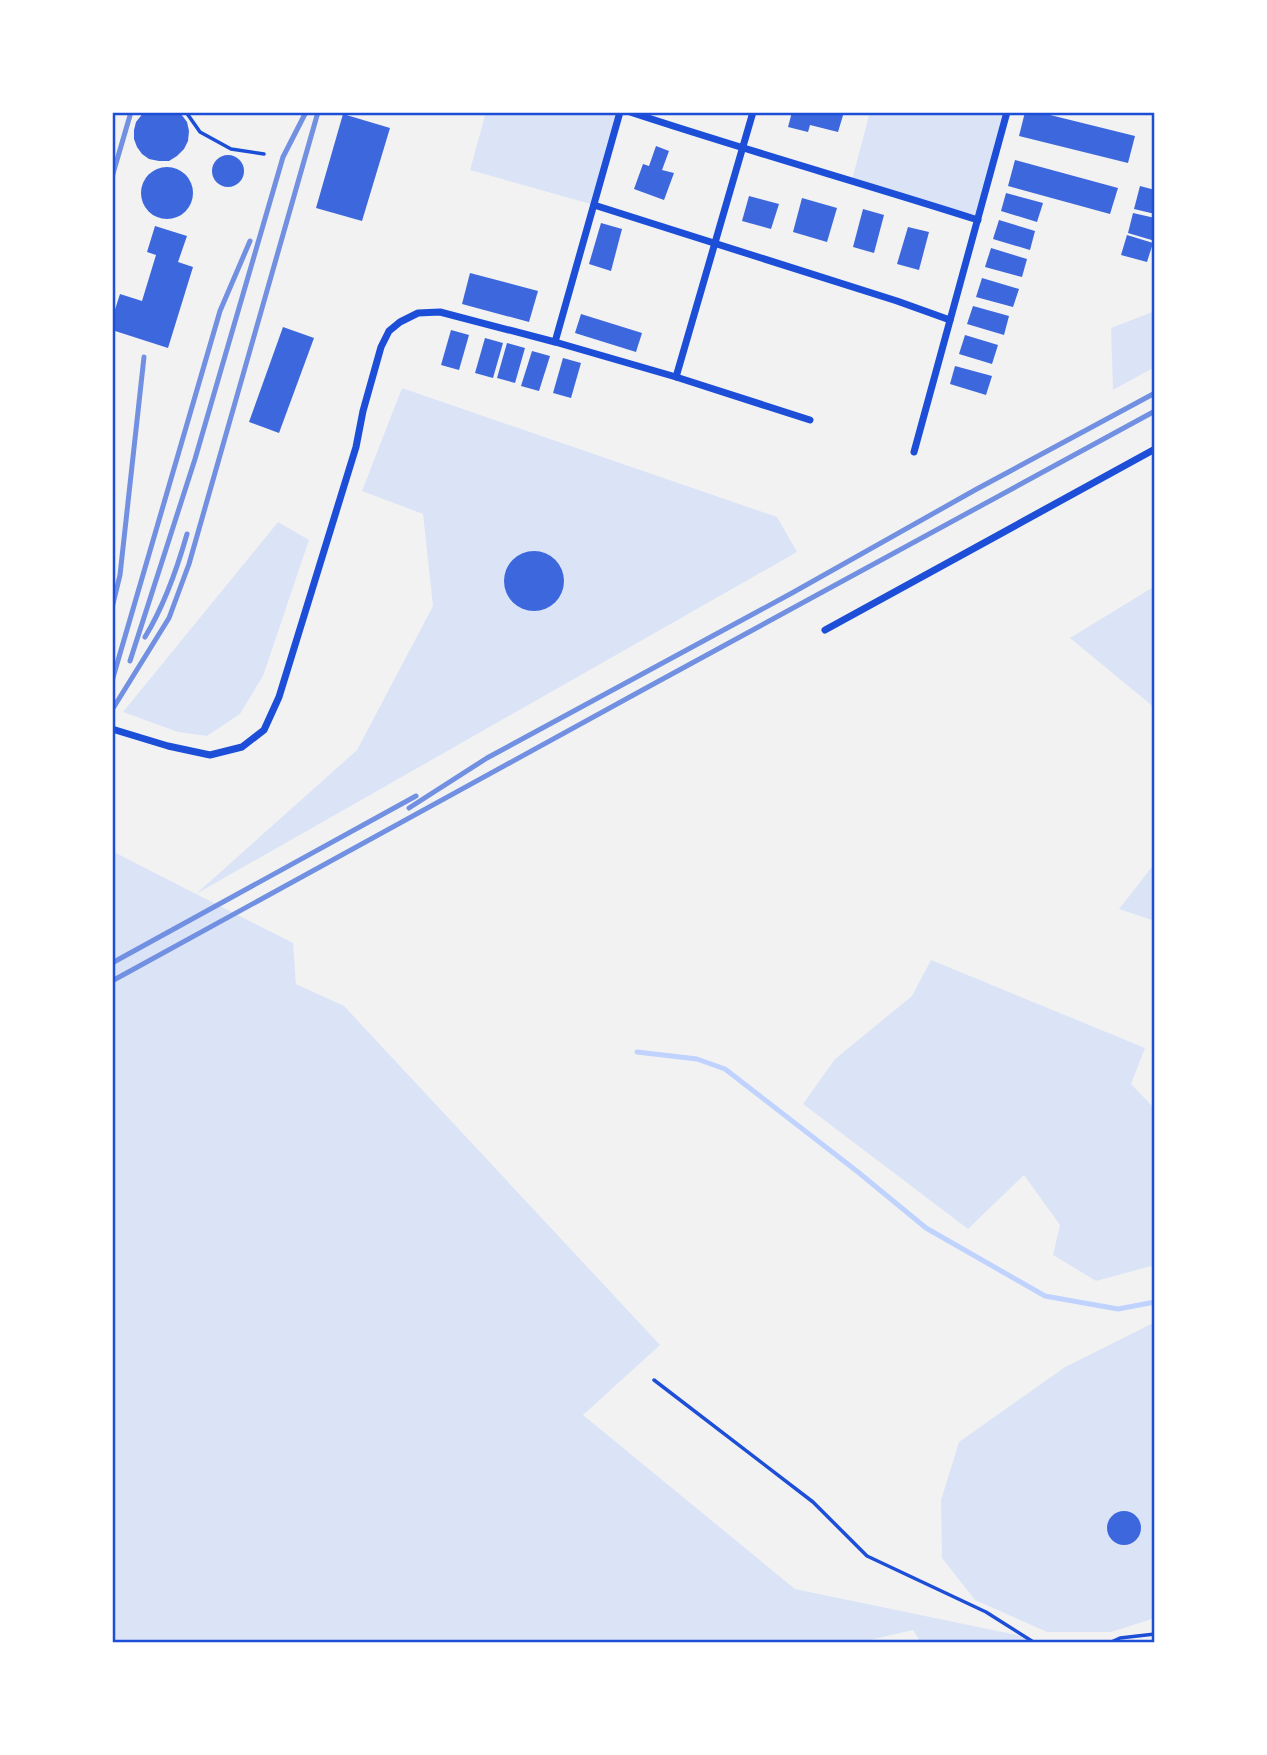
<svg xmlns="http://www.w3.org/2000/svg" width="1267" height="1755" viewBox="0 0 1267 1755" font-family="'DM Sans',sans-serif">
<rect width="100%" height="100%" fill="#f2f2f2"/>
<g fill="#dbe4f7">
<polygon points="486,112 620,112 594,205 470,170"/>
<polygon points="870,112 1007,112 978,220 852,180"/>
<polygon points="1155,311 1155,367 1113,390 1111,328"/>
<polygon points="402,388 777,517 797,552 196,894 293,943 296,984 344,1006 660,1345 583,1415 795,1589 1026,1637 1027,1643 921,1643 913,1630 857,1643 112,1643 112,851 196,894 357,750 433,606 423,514 362,491"/>
<polygon points="278,522 309,540 263,676 240,714 207,736 178,732 123,712"/>
<polygon points="1155,586 1155,708 1070,638"/>
<polygon points="1155,863 1155,921 1119,909"/>
<polygon points="931,960 1145,1048 1131,1084 1155,1109 1155,1265 1096,1281 1053,1255 1060,1225 1024,1175 968,1229 803,1104 835,1059 912,996"/>
<polygon points="1155,1322 1155,1618 1111,1632 1047,1632 975,1600 942,1558 941,1500 959,1442 1065,1367"/>
</g>
<g fill="none" stroke-linecap="round" stroke-linejoin="round">
<polyline stroke="#bfd3fe" stroke-width="5" points="637,1052 697,1059 725,1069 858,1172 926,1228 1045,1296 1118,1309 1155,1302"/>
</g>
<g fill="#3d67dc">
<polygon points="144,112 179,112 181,114 187,122 189,131 188,141 184,149 177,156 169,161 159,161 149,159 142,154 137,147 134,139 134,130 136,122"/>
<polygon points="792,112 844,112 838,132 810,125 808,132 788,127"/>
<polygon points="1025,112 1038,112 1135,136 1128,163 1019,136"/>
<polygon points="343,114 390,128 362,221 316,208"/>
<polygon points="656,146 669,151 662,170 674,173 664,200 634,189 643,164 649,166"/>
<circle cx="228" cy="171" r="16"/>
<polygon points="1015,160 1118,188 1110,214 1008,186"/>
<circle cx="167" cy="193" r="26"/>
<polygon points="1140,186 1155,190 1155,214 1134,209"/>
<polygon points="1006,193 1043,203 1037,222 1001,211"/>
<polygon points="749,196 779,204 771,229 742,221"/>
<polygon points="802,198 837,208 827,242 793,232"/>
<polygon points="863,209 884,215 874,253 853,247"/>
<polygon points="1133,213 1155,218 1155,241 1128,233"/>
<polygon points="999,220 1035,231 1030,250 993,239"/>
<polygon points="601,223 622,229 611,271 589,264"/>
<polygon points="155,226 187,236 178,262 193,267 168,348 112,330 112,319 120,294 142,301 156,255 147,252"/>
<polygon points="908,227 929,232 919,270 897,264"/>
<polygon points="1127,235 1153,243 1147,262 1121,255"/>
<polygon points="991,248 1027,259 1022,277 985,267"/>
<polygon points="470,273 538,291 529,322 462,304"/>
<polygon points="982,278 1019,289 1013,307 976,297"/>
<polygon points="973,306 1009,316 1004,335 967,324"/>
<polygon points="581,314 642,333 636,352 575,333"/>
<polygon points="283,327 314,338 279,433 249,422"/>
<polygon points="451,330 469,335 459,370 441,365"/>
<polygon points="965,335 998,345 992,364 959,354"/>
<polygon points="485,338 503,343 493,378 475,373"/>
<polygon points="507,343 525,348 515,383 497,378"/>
<polygon points="532,351 550,356 539,391 521,386"/>
<polygon points="563,358 581,363 571,398 553,393"/>
<polygon points="955,366 992,376 986,395 950,384"/>
<circle cx="534" cy="581" r="30"/>
<circle cx="1124" cy="1528" r="17"/>
</g>
<g fill="none" stroke-linecap="round" stroke-linejoin="round">
<g stroke="#1d4ed8" stroke-width="3.5">
<polyline points="186,112 200,132 231,149 264,154"/>
<polyline points="654,1380 813,1502 867,1556 986,1612 1035,1643"/>
<polyline points="1109,1643 1120,1638 1155,1634"/>
</g>
<g stroke="#1d4ed8" stroke-width="7">
<path d="M630,112C745,150 862,183 978,220"/>
<polyline points="594,205 897,301 950,320"/>
<polyline points="555,342 620,112"/>
<polyline points="676,377 753,112"/>
<polyline points="914,452 1007,112"/>
<polyline points="825,630 1155,449"/>
<polyline points="112,729 168,746 210,755 242,747 264,730 279,697 356,447 363,411 381,347 389,331 400,322 418,313 440,312 555,342 676,377 810,420"/>
</g>
<g stroke="#7290e2" stroke-width="5">
<polyline points="112,177 131,112"/>
<polyline points="112,608 120,575 144,357"/>
<path d="M145,637C164,606 177,569 187,534"/>
<polyline points="130,661 195,459 283,157 306,112"/>
<polyline points="112,681 220,311 250,241"/>
<polyline points="112,710 169,618 189,564 318,112"/>
<polyline points="409,808 487,758 792,593 975,490 1155,393"/>
<polyline points="112,963 416,796"/>
<polyline points="112,981 648,687 1155,411"/>
</g>
</g>
<rect width="1267" height="1755" fill="none" stroke="#ffffff" stroke-width="228"/>
<rect x="114" y="114" width="1039" height="1527" fill="none" stroke="#1d4ed8" stroke-width="2.5"/>
</svg>
